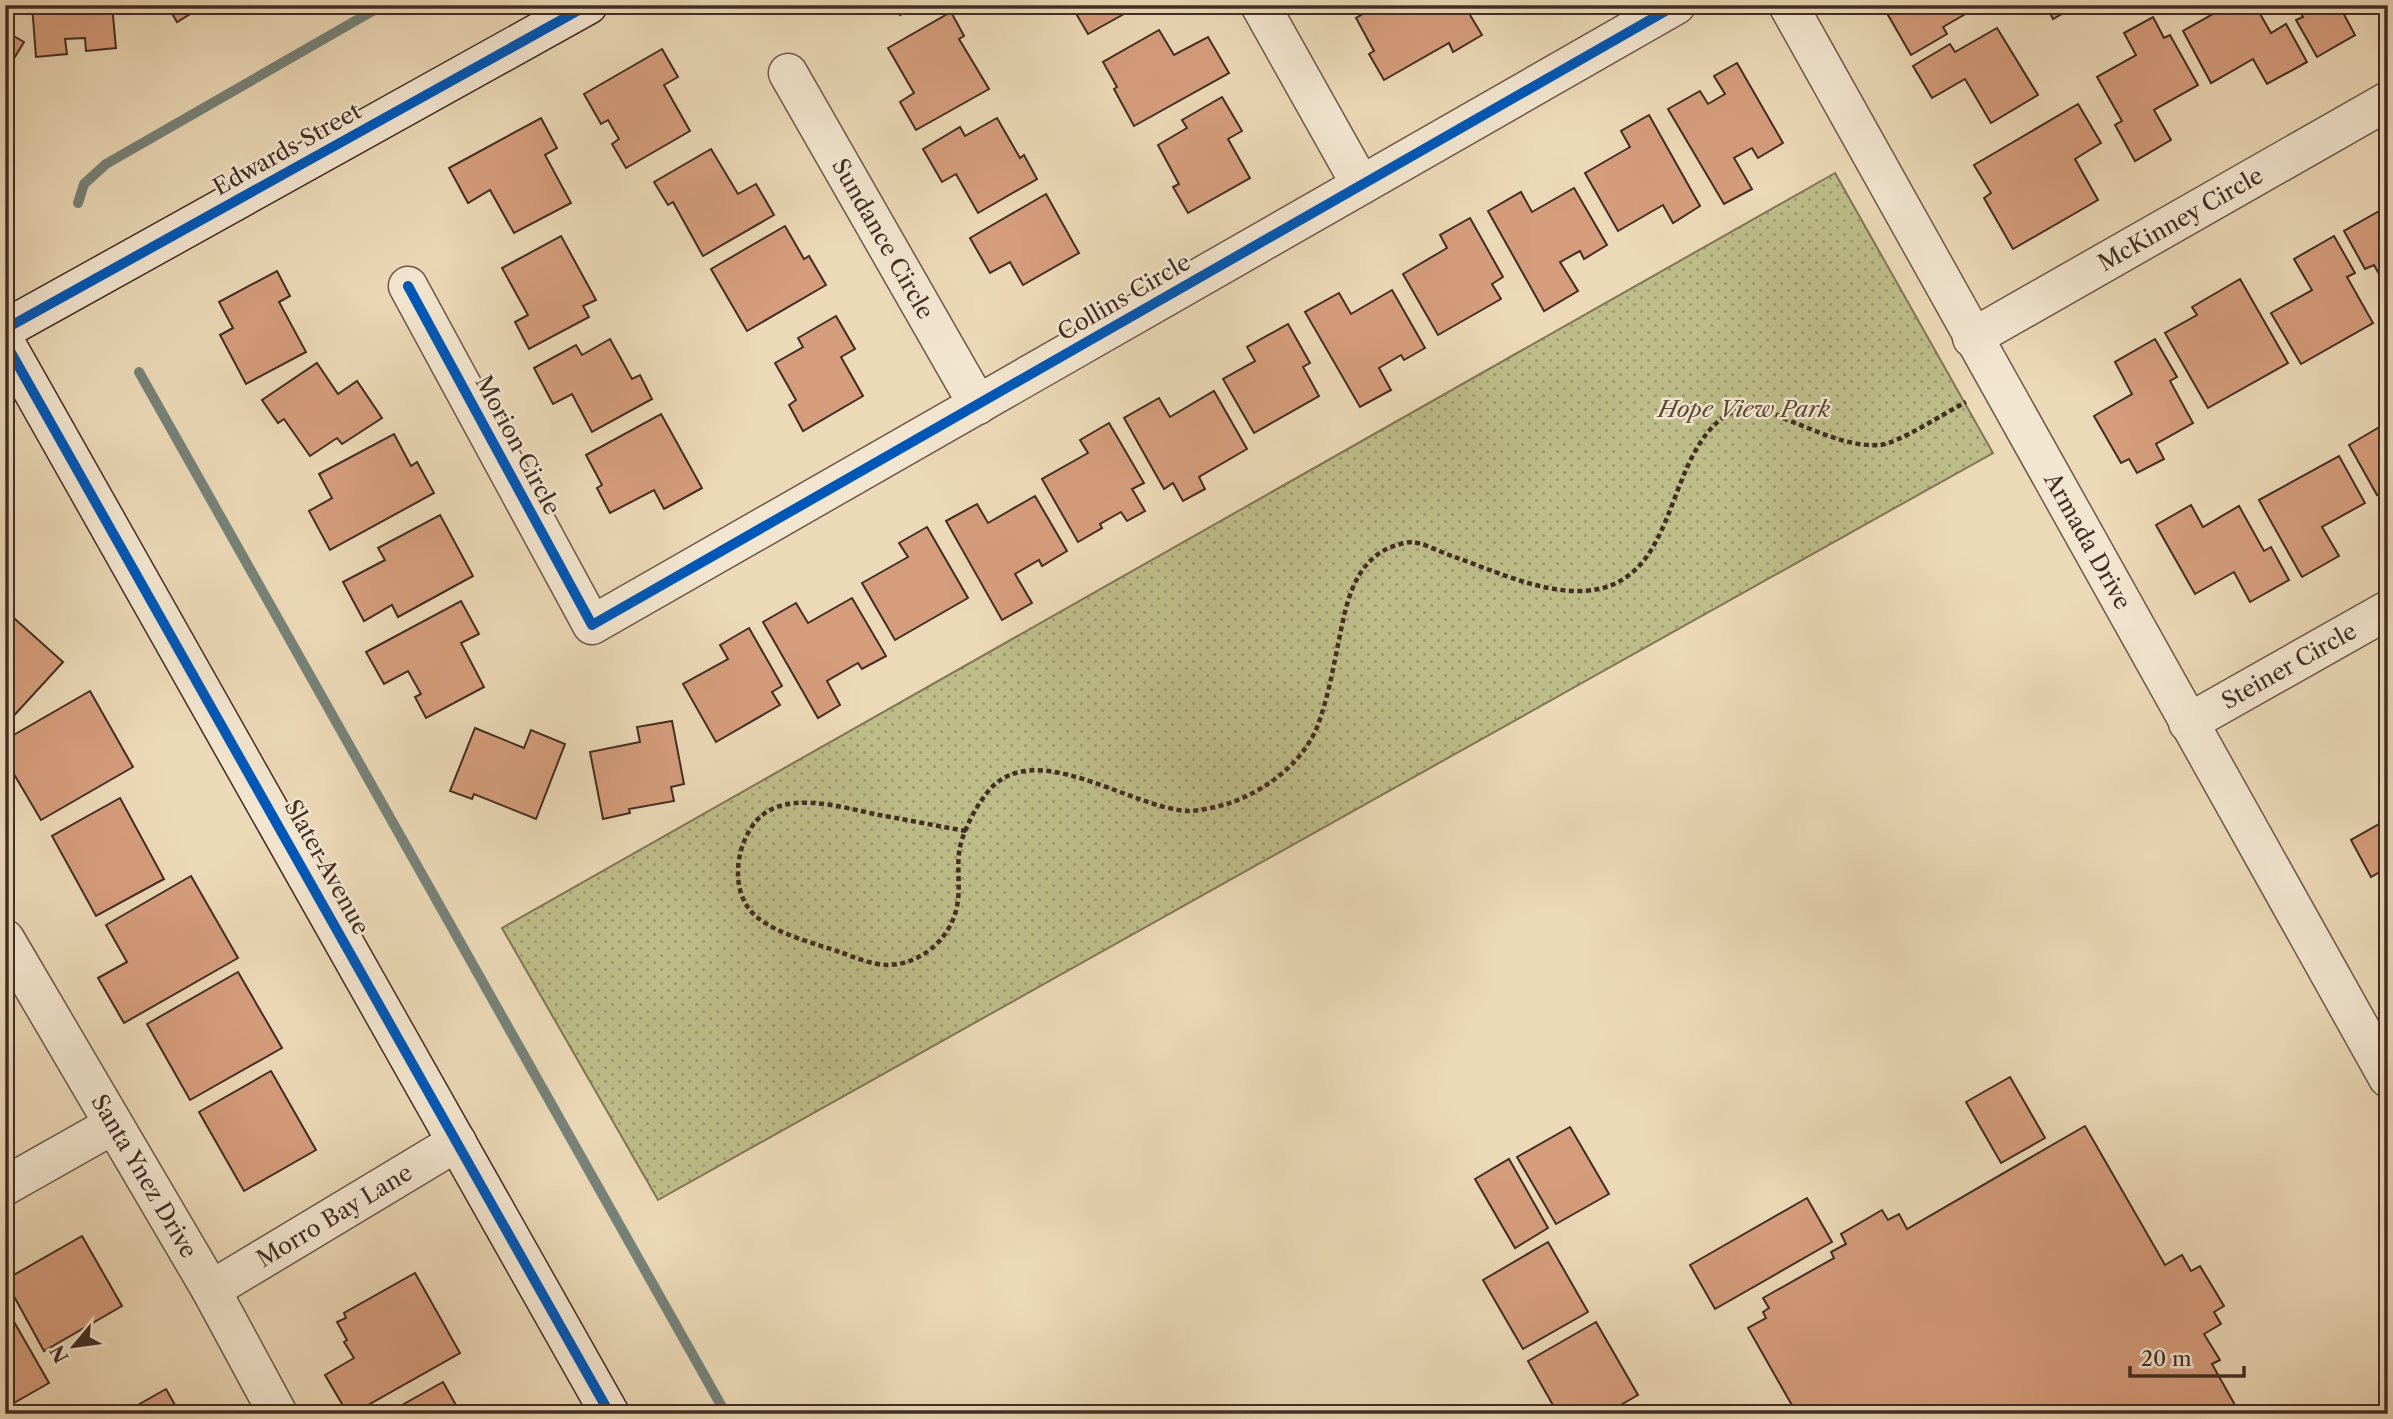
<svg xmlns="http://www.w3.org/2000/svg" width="2393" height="1419" viewBox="0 0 2393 1419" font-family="'Libre Caslon Text',serif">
<defs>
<pattern id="park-dots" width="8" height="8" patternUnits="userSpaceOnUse" patternTransform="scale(1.75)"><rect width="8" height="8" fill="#bebd89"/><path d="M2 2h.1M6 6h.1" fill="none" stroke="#9c9a70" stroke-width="1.8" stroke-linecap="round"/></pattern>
</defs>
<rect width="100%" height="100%" fill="#ecd9b7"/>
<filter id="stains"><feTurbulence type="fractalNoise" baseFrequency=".00286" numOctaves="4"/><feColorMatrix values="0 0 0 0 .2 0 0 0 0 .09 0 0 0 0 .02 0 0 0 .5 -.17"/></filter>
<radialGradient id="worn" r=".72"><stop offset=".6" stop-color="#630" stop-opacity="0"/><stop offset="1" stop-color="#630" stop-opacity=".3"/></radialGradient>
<polygon fill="url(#park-dots)" stroke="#807556" stroke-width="2" points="1835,173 1993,453 658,1200 502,928"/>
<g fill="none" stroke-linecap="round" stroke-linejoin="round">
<g stroke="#768279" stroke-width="10">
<polyline points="78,203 84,184 106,164 383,5"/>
<polyline points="139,372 726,1414"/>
</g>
</g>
<g fill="#d69d7c" stroke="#422d24" stroke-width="2">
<polygon points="32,5 112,5 116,48 86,51 85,38 65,39 67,54 36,57"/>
<polygon points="167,5 205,5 177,22"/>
<polygon points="894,5 916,5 900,15"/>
<polygon points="1071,5 1140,5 1088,34"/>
<polygon points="1379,5 1449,5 1452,10 1464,5 1482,35 1453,52 1449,43 1384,80 1369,54 1374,51 1356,18"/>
<polygon points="1904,5 1981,5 1943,27 1947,34 1911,55 1888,15"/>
<polygon points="2046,5 2077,5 2053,19"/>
<polygon points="2215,5 2255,5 2271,33 2286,24 2307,62 2267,84 2253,59 2211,83 2183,31 2218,11"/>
<polygon points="2296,5 2339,5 2355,35 2317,57 2296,20 2303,17"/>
<polygon points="951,12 964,36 959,39 989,89 916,130 900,102 914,93 888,48"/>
<polygon points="2153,17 2164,38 2170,35 2198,85 2154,110 2171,140 2135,161 2115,125 2122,121 2097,77 2136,55 2124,33"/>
<polygon points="1997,28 2038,95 1991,123 1965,79 1932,98 1913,66 1950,44 1955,52"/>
<polygon points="1159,30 1174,55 1208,37 1229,73 1134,126 1114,89 1117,87 1103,62"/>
<polygon points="5,31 24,42 5,73"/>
<polygon points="662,49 678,77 664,85 690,131 626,168 612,144 619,139 608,120 601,124 584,94"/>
<polygon points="1737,63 1783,143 1758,158 1752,148 1734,158 1752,189 1724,204 1668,109 1700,91 1708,104 1725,94 1714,76"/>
<polygon points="1222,97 1242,131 1228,139 1250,178 1188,213 1173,187 1179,184 1158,145 1187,128 1182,120"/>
<polygon points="2078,104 2101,143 2075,159 2098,200 2013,249 1984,198 1991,193 1974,165"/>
<polygon points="1649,115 1700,206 1673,223 1663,205 1618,231 1585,173 1630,147 1621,131"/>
<polygon points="541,118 557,148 545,155 571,203 514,233 490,190 468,203 449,168"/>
<polygon points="997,118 1020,158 1024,155 1037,179 978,213 956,174 942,182 923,149 960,127 965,136"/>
<polygon points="711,149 738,194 756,184 774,215 703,256 673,202 668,205 654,182"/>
<polygon points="1574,188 1607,245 1584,259 1580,251 1560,262 1578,291 1544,311 1488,211 1521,192 1532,212"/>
<polygon points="1046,194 1079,253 1023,285 1010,262 990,273 970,238"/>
<polygon points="2381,210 2388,221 2388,290 2374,265 2365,269 2344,231"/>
<polygon points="1470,218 1503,277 1492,284 1501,299 1438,335 1403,274 1447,248 1440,235"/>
<polygon points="785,226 804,259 809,256 826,285 747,331 711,269"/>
<polygon points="561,236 596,300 583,306 589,317 529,349 515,322 528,315 502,268"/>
<polygon points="2334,236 2355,273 2347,277 2373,323 2301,364 2271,313 2312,290 2294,259"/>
<polygon points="277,271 290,296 279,302 306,352 246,384 220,335 233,328 219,302"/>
<polygon points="2240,279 2288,363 2208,408 2165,333 2197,315 2192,307"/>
<polygon points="1392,290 1425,348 1404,360 1401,355 1379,368 1391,390 1360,407 1305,312 1339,293 1351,314"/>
<polygon points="836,316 855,349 841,357 863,396 803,431 789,405 796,400 775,363 803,347 798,338"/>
<polygon points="1288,324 1310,363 1303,367 1319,396 1254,433 1223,379 1255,361 1247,347"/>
<polygon points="610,339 632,379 640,375 652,399 592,432 572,394 553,404 534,368 576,345 582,355"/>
<polygon points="2155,339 2177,377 2170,381 2193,423 2156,444 2164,459 2137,473 2129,459 2121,463 2094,416 2132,394 2115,362"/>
<polygon points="317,363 338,394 357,381 382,418 342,444 337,438 310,456 284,419 278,423 262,400"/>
<polygon points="1214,391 1247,449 1199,477 1205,489 1183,501 1173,483 1164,489 1124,418 1159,398 1170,417"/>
<polygon points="661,414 702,488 664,509 654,490 610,513 597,488 602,485 586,455"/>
<polygon points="2388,422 2388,488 2377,495 2349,445"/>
<polygon points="1109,423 1144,483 1132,489 1145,511 1127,521 1121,512 1100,524 1102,528 1078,542 1042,479 1088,453 1080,440"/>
<polygon points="394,434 411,466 417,462 434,493 330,550 309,511 332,498 319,474"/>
<polygon points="2339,456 2365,503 2322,527 2339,556 2302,577 2259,500"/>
<polygon points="1035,496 1067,551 1042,566 1039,560 1015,574 1032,603 1002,620 946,521 977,504 988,523"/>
<polygon points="2191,505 2203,527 2239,506 2264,551 2271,547 2289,580 2250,602 2234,572 2195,594 2156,525"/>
<polygon points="440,515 473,576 398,617 392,605 364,621 343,582 385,560 378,548"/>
<polygon points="927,527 968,598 895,640 862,583 908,557 899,543"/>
<polygon points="852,598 886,656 862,669 858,663 827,681 840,705 818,718 763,622 796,603 808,623"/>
<polygon points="461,601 479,634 461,643 484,687 426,718 415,697 421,694 408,671 384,684 366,652"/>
<polygon points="5,610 63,662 9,721 5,717"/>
<polygon points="749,628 782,686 772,692 780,705 716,742 683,684 728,659 720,645"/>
<polygon points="90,691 133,767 41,820 5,759 5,740"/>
<polygon points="672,721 684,784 671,787 674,801 629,809 630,813 603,819 590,752 640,742 637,727"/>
<polygon points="475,728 524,748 531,730 565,744 536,819 474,794 472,799 450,791"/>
<polygon points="120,798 164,879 96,916 52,836"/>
<polygon points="2388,819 2388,867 2371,877 2351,840"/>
<polygon points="191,876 238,958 124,1023 98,978 127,962 106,925"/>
<polygon points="238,972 282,1048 190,1100 147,1024"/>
<polygon points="271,1071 316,1150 244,1191 199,1112"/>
<polygon points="2010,1077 2045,1138 2001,1163 1966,1102"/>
<polygon points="2085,1126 2165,1265 2182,1255 2191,1271 2200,1266 2224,1306 2214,1312 2221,1324 2204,1334 2220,1360 2212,1364 2240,1414 2132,1414 2131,1411 2126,1414 1797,1414 1748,1328 1766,1318 1763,1312 1769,1308 1763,1298 1834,1258 1831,1252 1846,1244 1841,1234 1882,1210 1888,1220 1899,1214 1907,1229"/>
<polygon points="1570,1127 1609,1194 1556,1224 1517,1157"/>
<polygon points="1509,1159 1548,1228 1515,1248 1475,1179"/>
<polygon points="1807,1198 1832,1242 1715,1309 1690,1265"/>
<polygon points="82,1236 122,1306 44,1351 5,1280"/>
<polygon points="1548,1242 1588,1312 1523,1349 1483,1280"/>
<polygon points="415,1273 460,1353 352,1414 348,1414 325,1375 354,1358 344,1342 347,1340 337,1322 346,1318 344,1313"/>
<polygon points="5,1306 49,1383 5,1408"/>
<polygon points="1596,1322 1638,1395 1605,1414 1558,1414 1528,1361"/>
<polygon points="443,1382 461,1414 386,1414"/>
<polygon points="166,1389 180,1414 122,1414"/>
</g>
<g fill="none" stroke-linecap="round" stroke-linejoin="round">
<defs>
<g id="street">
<polyline points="1260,5 1361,185"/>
<path id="s1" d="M1788,5L2388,1078"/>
<path id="s2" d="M788,73L978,405"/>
<polyline points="408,286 592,625 1676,5"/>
<path id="s3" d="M1972,338L2388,101"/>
<path id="s4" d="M2188,723L2388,610"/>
<path id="s5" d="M5,939L211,1290L278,1414"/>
<polyline points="5,1186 113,1125"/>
<path id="s6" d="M211,1290L457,1142"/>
</g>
<g id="secondary">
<polyline points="5,329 588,5"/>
<polyline points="5,342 610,1414"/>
</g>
</defs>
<use href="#street" stroke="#6c5849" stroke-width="41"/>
<use href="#secondary" stroke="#422d24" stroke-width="41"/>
<path stroke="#422d24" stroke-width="4.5" stroke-dasharray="5 3.5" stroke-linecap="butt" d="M966,831C937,826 908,820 879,815C840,807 777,786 751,828C734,854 731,897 758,918C778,934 816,944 840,952C853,957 873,965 887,965C920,965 951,939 957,906C961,887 956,866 960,847C964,827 983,792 999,781C1049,746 1133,808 1188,811C1199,811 1216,807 1227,804C1266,791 1305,762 1319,722C1331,688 1336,651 1344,616C1350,591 1359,565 1383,551C1389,547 1405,542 1412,542C1423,543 1438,551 1449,555C1490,569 1537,592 1581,591C1678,588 1662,467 1721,419C1730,412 1747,405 1758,407C1767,409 1777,415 1785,419C1815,430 1847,447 1879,445C1898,444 1946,412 1966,402"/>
<use href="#street" stroke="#f3e6d0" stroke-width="38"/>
<use href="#secondary" stroke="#f3e6d0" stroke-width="38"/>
<defs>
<g id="cycleway">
<polyline points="408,286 592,625 1676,5"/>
<polyline points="5,329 588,5"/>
<polyline points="5,342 610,1414"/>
</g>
</defs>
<use href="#cycleway" stroke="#f3e6d0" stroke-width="15"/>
<use href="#cycleway" stroke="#0057b8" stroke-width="10"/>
</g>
<g text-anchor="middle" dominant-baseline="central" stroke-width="5" stroke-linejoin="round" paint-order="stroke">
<g font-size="23" fill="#422d24" stroke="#f3e6d0">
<text transform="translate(287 149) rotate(-29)">Edwards Street</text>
<text stroke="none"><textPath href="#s3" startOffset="240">McKinney Circle</textPath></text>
<text stroke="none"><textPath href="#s2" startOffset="191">Sundance Circle</textPath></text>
<text transform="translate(1124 297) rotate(-30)">Collins Circle</text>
<text transform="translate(518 445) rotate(62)">Morion Circle</text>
<text stroke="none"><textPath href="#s1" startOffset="614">Armada Drive</textPath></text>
<text stroke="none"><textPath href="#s4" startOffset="116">Steiner Circle</textPath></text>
<text transform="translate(327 867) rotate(61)">Slater Avenue</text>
<text stroke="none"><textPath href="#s5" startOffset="275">Santa Ynez Drive</textPath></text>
<text stroke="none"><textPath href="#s6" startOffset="144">Morro Bay Lane</textPath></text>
</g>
<g font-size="23" font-style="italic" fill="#5b4a38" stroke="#f3e6d0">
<text x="1744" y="409">Hope View Park</text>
</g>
</g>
<rect width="2393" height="1419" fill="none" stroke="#ecd9b7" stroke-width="28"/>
<rect x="7" y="7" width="2379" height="1405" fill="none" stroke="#422d24" stroke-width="3.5"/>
<rect x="14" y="14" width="2365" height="1391" fill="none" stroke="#422d24" stroke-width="2"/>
<g transform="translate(74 1346) rotate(241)" stroke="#f3e6d0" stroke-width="5" paint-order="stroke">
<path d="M0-5L12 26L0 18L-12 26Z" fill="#422d24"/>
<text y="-10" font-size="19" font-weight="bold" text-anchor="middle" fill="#422d24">N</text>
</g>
<path d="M2130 1366v10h114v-10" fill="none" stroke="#422d24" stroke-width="3.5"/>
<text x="2141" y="1366" font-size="21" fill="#422d24" stroke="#f3e6d0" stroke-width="5" paint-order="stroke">20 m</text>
<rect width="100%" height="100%" filter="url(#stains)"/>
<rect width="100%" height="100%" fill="url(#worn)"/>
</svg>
